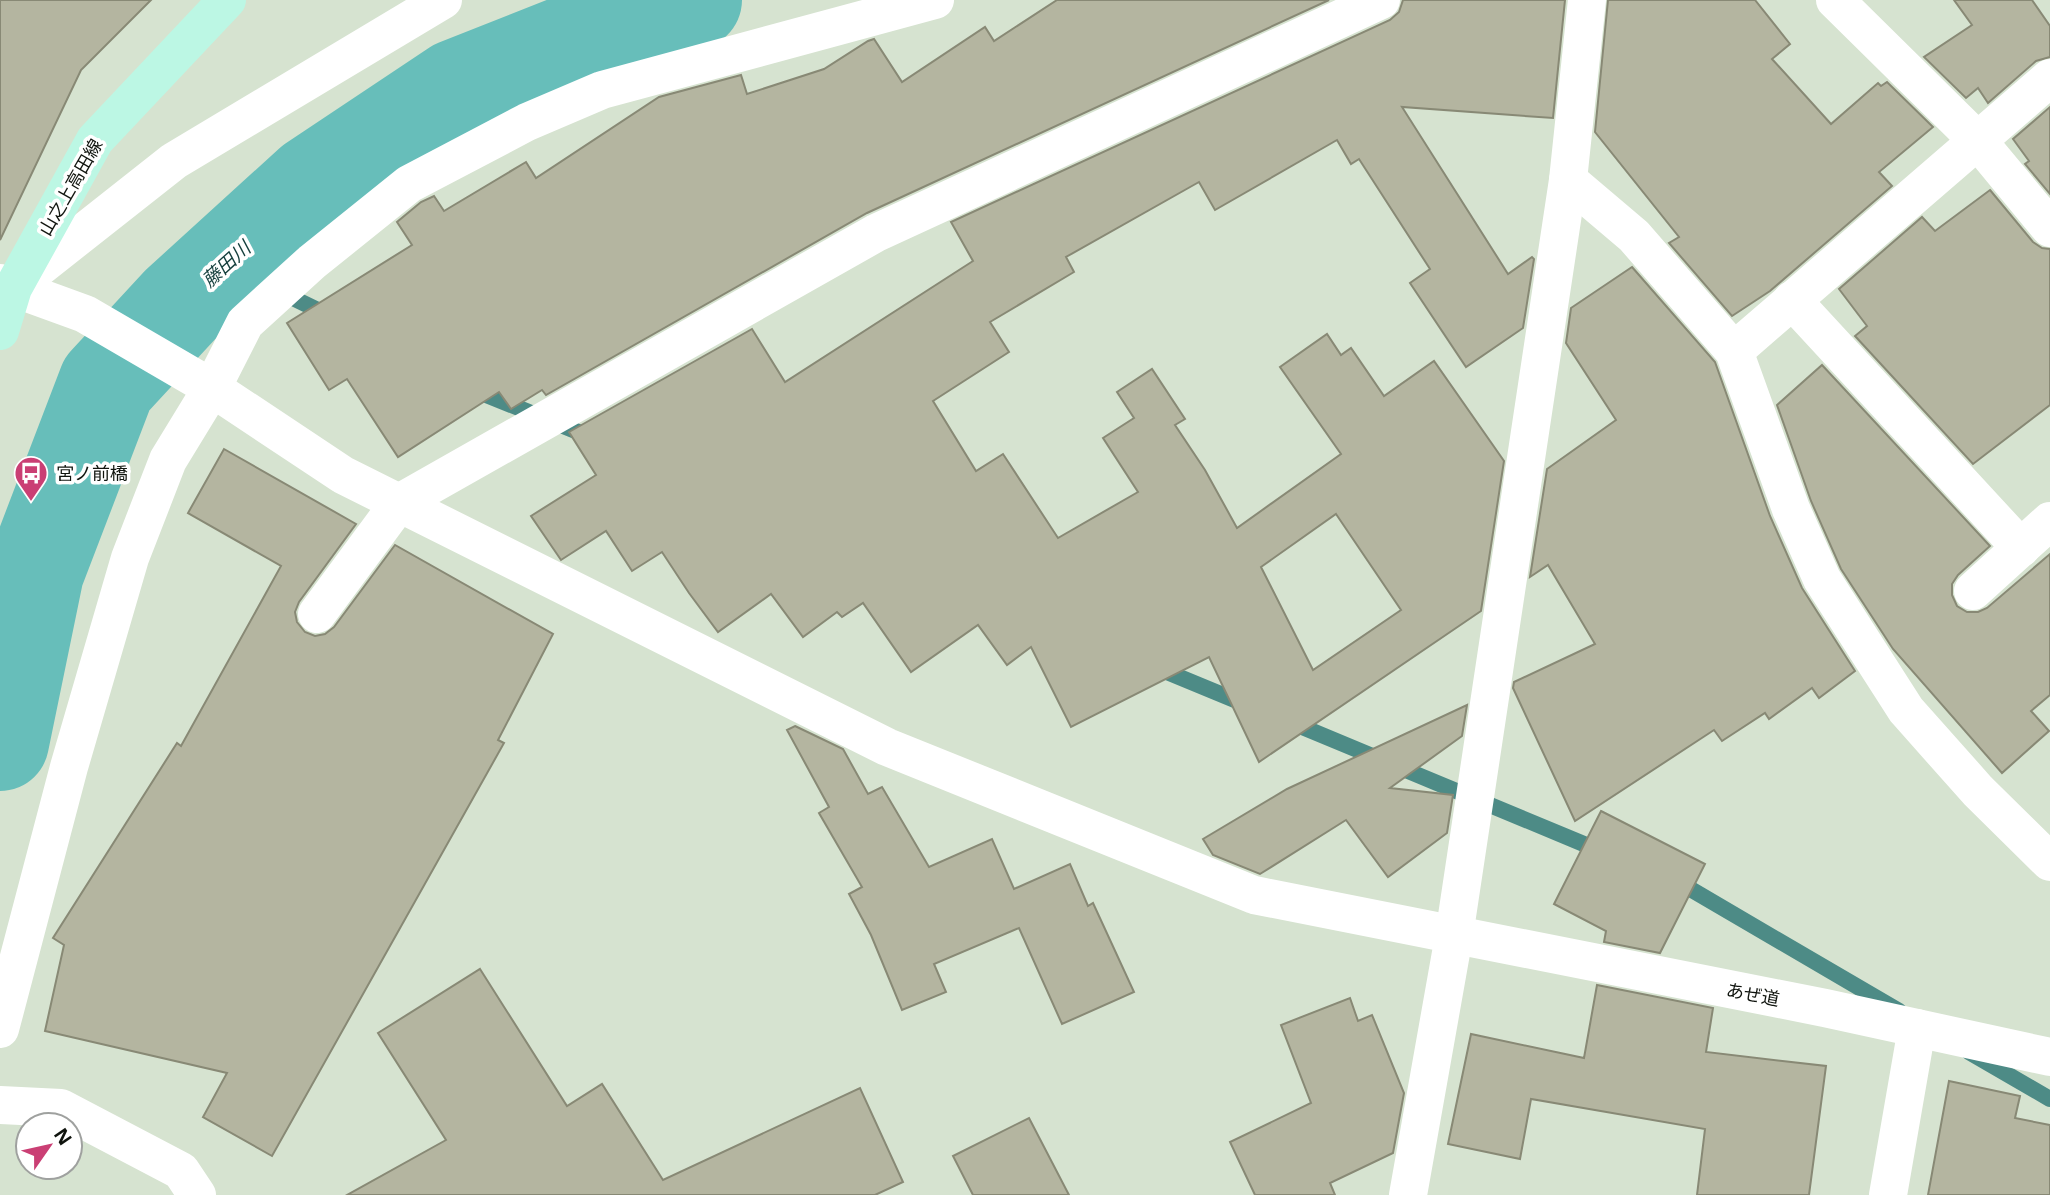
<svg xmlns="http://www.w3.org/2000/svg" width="2050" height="1195" viewBox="0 0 2050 1195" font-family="'Noto Sans','Noto Sans JP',sans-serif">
<rect width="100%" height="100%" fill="#d6e3d0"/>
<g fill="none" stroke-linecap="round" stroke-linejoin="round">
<g stroke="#4d8b86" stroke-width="16">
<polyline points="225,265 330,316"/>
<polyline points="474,390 593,438"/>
<polyline points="1155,667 1247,705"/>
<polyline points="1288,721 1603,852"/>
<polyline points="1672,881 1687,887 1899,1011"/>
<polyline points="1969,1052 2050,1099"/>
</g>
<polyline stroke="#67beba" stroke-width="98" points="0,742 35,572 107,384 180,305 313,184 457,88 670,4 693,0"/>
</g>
<g fill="#b4b5a0" stroke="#888975" stroke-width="2" fill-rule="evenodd">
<polygon points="0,0 151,0 81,70 0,240"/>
<polygon points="1057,0 1329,0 867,213 546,395 542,390 511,409 499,392 398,457 347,379 329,390 287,323 412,245 397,222 421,202 434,196 444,211 526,162 536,178 659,97 741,75 747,94 824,69 868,41 874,39 902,82 985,27 994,41"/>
<path d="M1403,0H1565L1553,118L1402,107L1508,274L1532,257L1534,259L1523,328L1466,367L1410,283L1430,269L1359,159L1351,164L1337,140L1215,210L1199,182L1066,257L1074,272L990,322L1009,352L933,401L976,471L1003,454L1058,538L1138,492L1103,438L1134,418L1117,392L1152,369L1185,419L1175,425L1205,470L1237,528L1341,454L1280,367L1327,334L1341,355L1351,348L1384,396L1434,361L1504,461L1481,611L1259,762L1209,657L1071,727L1031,647L1007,665L978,625L911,672L863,603L842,617L837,612L803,637L771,594L718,632L689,593L662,552L632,571L606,531L561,560L531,516L596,475L569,432L752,329L785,382L973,261L951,222L1390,20L1399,12ZM1336,514L1401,610L1313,670L1261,567Z"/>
<polygon points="1608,0 1755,0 1790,44 1772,59 1831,124 1878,83 1881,86 1887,82 1933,127 1879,172 1892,186 1770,291 1732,316 1669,243 1679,237 1595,132"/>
<polygon points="1954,0 2032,0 2050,26 2050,57 2036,61 1988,103 1978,88 1966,98 1924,57 1972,25"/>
<polygon points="2050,107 2050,194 2025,164 2029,161 2013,139"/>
<polygon points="1990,190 2033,242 2042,248 2050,249 2050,405 1973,464 1855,336 1867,326 1839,289 1922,217 1935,231"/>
<polygon points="1632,267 1715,362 1770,516 1802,588 1855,671 1819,698 1812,688 1769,719 1765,713 1722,741 1714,730 1575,821 1513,688 1514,682 1595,644 1548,565 1530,577 1547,469 1616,420 1566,343 1571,308"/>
<polygon points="1822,365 1990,546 1958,575 1952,584 1952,595 1957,606 1967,612 1978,612 1987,608 2050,554 2050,695 2031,711 2049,731 2002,773 1893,649 1841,569 1811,501 1777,405"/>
<polygon points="224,449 356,524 299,602 295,612 297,622 305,632 315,636 325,634 334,627 395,545 553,634 498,740 504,743 272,1156 203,1117 227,1073 45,1031 64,945 53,938 177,743 181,746 281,566 188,513"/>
<polygon points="1467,705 1462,736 1390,788 1453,795 1447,833 1388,877 1346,820 1260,874 1213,855 1203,839 1287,789"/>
<polygon points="795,726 843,749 868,794 882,787 929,867 992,839 1014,889 1070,864 1088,906 1093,903 1134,992 1062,1024 1019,928 934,964 946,992 902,1010 871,935 849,894 862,887 819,813 829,807 787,730"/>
<polygon points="1601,811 1705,864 1660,953 1604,942 1606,931 1554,904"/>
<polygon points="480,969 567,1106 602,1084 663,1180 860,1088 903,1182 875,1195 347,1195 446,1140 378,1033"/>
<polygon points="1597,985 1713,1008 1706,1052 1826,1066 1809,1195 1697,1195 1705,1129 1531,1099 1520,1159 1448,1144 1471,1034 1584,1058"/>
<polygon points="1350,998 1358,1021 1372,1015 1404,1093 1393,1153 1330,1183 1335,1195 1255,1195 1230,1142 1311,1103 1281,1025"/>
<polygon points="1949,1081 2020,1096 2015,1118 2050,1125 2050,1195 1928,1195"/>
<polygon points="1029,1118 1069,1195 973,1195 953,1156"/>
</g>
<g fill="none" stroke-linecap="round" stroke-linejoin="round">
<g stroke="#fff" stroke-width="38">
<polyline points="1835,0 1978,141 2050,228"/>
<polyline points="1568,180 1634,236 1734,351 1791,509 1822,579 1906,710 1978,791 2050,862"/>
<polyline points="0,283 85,314 212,388 343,475 887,747 1254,895 1825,1008 2050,1057"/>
<polyline points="13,288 174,161 443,0"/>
<polyline points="1792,300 2021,548"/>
<polyline points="1734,351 2050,78"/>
<polyline points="1973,591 2050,521"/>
<polyline points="317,614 399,503 876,233 1381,0"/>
<polyline points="0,1029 69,767 130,558 168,460 212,388 245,323 312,262 409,184 527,122 602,90 935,0"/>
<polyline points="0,1105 61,1108 181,1171 197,1195"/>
<polyline points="1408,1195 1454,936 1568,180 1587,0"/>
<polyline points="1888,1195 1917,1028"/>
</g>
<polyline stroke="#bcf7e4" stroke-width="38" points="0,331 13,288 95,140 227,0"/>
</g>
<defs>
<symbol id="bus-pin" viewBox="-11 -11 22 30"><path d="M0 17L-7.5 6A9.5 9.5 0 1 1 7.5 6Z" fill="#ca3f74" stroke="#fff"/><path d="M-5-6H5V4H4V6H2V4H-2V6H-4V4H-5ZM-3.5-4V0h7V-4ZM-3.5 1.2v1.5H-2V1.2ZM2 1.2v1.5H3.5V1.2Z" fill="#fff"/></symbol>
</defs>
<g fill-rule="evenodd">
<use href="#bus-pin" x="12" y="454" width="38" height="52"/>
</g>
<g text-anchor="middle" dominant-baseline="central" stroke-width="7" stroke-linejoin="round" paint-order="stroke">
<g font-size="18" fill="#10140e" stroke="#fff">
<text transform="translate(70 187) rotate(-60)">山之上高田線</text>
<text transform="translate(1753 994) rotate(11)">あぜ道</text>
</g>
<g font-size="18" fill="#10140e" stroke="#fff" text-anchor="start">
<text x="56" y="473">宮ノ前橋</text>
</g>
<g font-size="19" font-style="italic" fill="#143e3c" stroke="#fff">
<text transform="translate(226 264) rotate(-42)">藤田川</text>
</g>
</g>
<g transform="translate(49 1146) rotate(56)"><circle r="33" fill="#ffffff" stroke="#9fa19f" stroke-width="2"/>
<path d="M0-5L12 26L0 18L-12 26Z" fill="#ca3f74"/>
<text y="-10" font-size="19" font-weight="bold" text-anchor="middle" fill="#10140e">N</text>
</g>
</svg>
